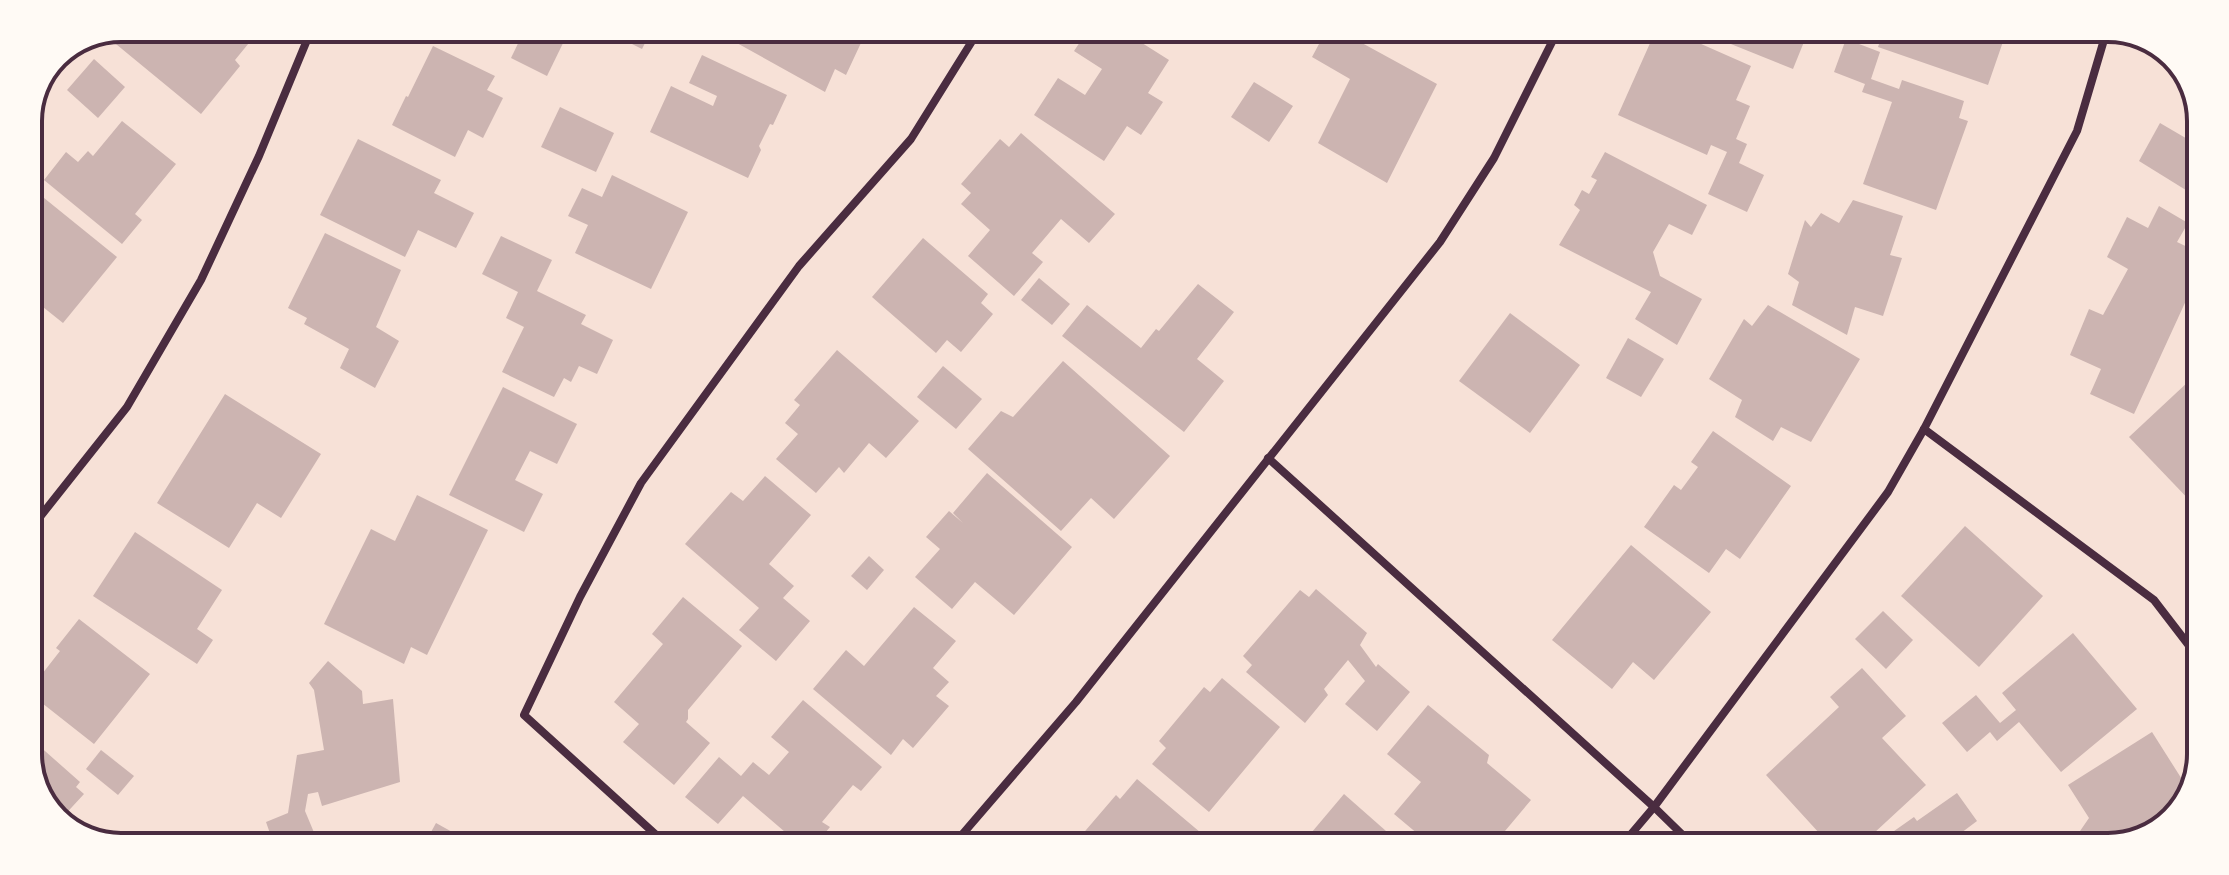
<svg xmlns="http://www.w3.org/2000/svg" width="2229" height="875" viewBox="0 0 2229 875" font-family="'Exo 2',sans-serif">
<rect width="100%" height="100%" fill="#f7e1d7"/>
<g fill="#ccb4b1">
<polygon points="121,28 247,28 245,31 253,38 235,60 240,66 201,114 105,35"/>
<polygon points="525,29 565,29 566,37 547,76 511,58"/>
<polygon points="602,29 652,29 642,49"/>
<polygon points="729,30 867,30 846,75 835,69 825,92 726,37"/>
<polygon points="1088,30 1123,31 1169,60 1148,93 1163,102 1141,135 1127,126 1104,161 1034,115 1058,78 1085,95 1102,69 1074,51"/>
<polygon points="1326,31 1340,31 1437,84 1387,183 1318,143 1350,79 1312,57"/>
<polygon points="1655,32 1674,32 1751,66 1736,100 1750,106 1736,139 1747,144 1739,163 1764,175 1747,212 1708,194 1727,152 1711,145 1707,155 1618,115"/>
<polygon points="1701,32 1808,32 1793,69"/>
<polygon points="1883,32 1940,33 2006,33 1988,85 1878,47"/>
<polygon points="1846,39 1880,52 1871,79 1899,89 1902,80 1964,101 1959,118 1968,121 1936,210 1863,184 1892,102 1862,92 1865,84 1834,72"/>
<polygon points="433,46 495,76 487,90 503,98 483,138 468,130 455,157 392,125 406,96 408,97"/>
<polygon points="702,55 787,95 773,125 770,124 759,146 761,150 748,178 650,132 671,86 713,106 717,96 689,83"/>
<polygon points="94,59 125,87 98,118 67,90"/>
<polygon points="1254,82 1293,106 1269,142 1231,117"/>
<polygon points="560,107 614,133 596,172 541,147"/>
<polygon points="122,121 176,164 135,214 142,220 122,244 44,180 66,152 78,162 88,151 93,156"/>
<polygon points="2160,123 2201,147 2200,171 2189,192 2139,161"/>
<polygon points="1021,133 1115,214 1089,243 1061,219 1032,253 1043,262 1014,296 968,256 990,230 961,204 971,193 961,184 1000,139 1009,147"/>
<polygon points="358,139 441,180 434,193 474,213 456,248 418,230 405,257 320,215"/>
<polygon points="1605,152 1707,205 1692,235 1669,224 1653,252 1660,276 1702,299 1677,345 1635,319 1651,292 1559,245 1580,210 1574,205 1582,190 1589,194 1597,180 1591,177"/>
<polygon points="612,175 688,212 651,289 575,253 588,225 568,216 582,188 602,197"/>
<polygon points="28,185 117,257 63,323 28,295"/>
<polygon points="1853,200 1903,216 1890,255 1902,258 1883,316 1855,307 1847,335 1792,305 1799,282 1788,274 1805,220 1811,227 1821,213 1839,223"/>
<polygon points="2159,206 2188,223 2177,242 2200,253 2200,270 2134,414 2090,394 2101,369 2070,355 2089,309 2103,315 2128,269 2107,257 2127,217 2148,228"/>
<polygon points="325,233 401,270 376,327 399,341 375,388 340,368 349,349 304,324 307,318 288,308"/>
<polygon points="501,236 552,260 537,291 586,315 581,324 613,340 597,374 579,366 571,382 564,378 554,397 502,372 524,327 506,318 518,292 482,274"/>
<polygon points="923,238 988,294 981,303 993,314 961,352 947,340 936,353 872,297"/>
<polygon points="1039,278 1070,304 1052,325 1021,300"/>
<polygon points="1198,284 1234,312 1197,359 1224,381 1184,432 1062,336 1087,305 1141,348 1156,329 1159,331"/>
<polygon points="1768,305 1860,359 1811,442 1781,427 1773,441 1735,417 1742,400 1709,379 1744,319 1752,326"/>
<polygon points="1510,313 1580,365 1530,433 1459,381"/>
<polygon points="1628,338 1664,359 1641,397 1606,378"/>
<polygon points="837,350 919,421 886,458 869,443 844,473 839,467 816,493 776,459 798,434 785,423 800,405 794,400"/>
<polygon points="1063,361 1170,456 1114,519 1091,498 1061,531 968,449 1001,411 1013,417"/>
<polygon points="943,366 982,399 956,429 917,397"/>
<polygon points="2189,381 2199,391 2198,503 2195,506 2129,437"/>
<polygon points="503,387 577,424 557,464 530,451 515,480 543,494 524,532 449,495"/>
<polygon points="225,394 321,454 281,518 257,503 229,548 157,503"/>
<polygon points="1713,431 1791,486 1740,559 1726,549 1709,573 1644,527 1674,485 1681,490 1698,467 1691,462"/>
<polygon points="987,473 1072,547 1014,615 975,582 952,609 915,577 940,549 926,537 949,511 963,523 953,513"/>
<polygon points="765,476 811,515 769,564 794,586 783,598 810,621 776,661 739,630 759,608 685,544 731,492 743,501"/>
<polygon points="417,495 488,530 427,655 411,647 404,664 324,624 371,529 395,541"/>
<polygon points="1965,526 2043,596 1979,667 1901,596"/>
<polygon points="135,532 222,590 197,629 213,640 197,664 93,596"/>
<polygon points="1631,545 1711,612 1654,680 1633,662 1612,689 1552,640"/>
<polygon points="869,556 884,570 867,590 851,576"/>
<polygon points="1316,589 1367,633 1360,645 1376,667 1378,664 1410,692 1377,731 1345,704 1365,681 1348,660 1324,689 1328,695 1305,723 1246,672 1252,665 1243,656 1300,590 1309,597"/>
<polygon points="683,597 742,646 688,710 688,719 686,722 710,743 674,785 623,742 639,724 614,702 663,644 652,634"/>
<polygon points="914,607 956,641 933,668 949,682 936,696 949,706 913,748 903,739 891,755 813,689 846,650 864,666"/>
<polygon points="1883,611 1913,640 1886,669 1855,639"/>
<polygon points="79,619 150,674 94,744 28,692 60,651 56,648"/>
<polygon points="2073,633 2137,709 2061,772 2019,722 1997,741 1990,732 1967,752 1942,723 1976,695 2000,723 2016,710 2002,693"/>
<polygon points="328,661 362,691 363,704 393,699 400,782 322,806 318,792 308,794 305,811 318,842 273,842 266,822 288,813 297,755 324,750 314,690 309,683"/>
<polygon points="1862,668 1906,716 1882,738 1926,785 1860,846 1831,846 1766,775 1839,707 1830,697"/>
<polygon points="1222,678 1280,727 1209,812 1152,764 1166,748 1159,741 1204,687 1210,692"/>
<polygon points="803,700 882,767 861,791 853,785 822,822 830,827 816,844 799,844 743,796 718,824 685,797 719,757 741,776 753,762 769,775 789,752 771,737"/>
<polygon points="1428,705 1489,755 1487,763 1531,800 1505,831 1511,838 1505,845 1431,845 1394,814 1421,782 1387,754"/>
<polygon points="2152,732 2190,792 2164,826 2151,834 2108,847 2102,847 2098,841 2092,847 2069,847 2089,818 2068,785"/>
<polygon points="28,736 80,782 76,787 84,794 60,820 47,810 28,760"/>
<polygon points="101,750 134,776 118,795 86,769"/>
<polygon points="1137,779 1207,838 1201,845 1074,844 1116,795 1120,799"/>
<polygon points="1957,793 1977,821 1953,839 1959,847 1891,846 1887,836 1914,817 1917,821"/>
<polygon points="1344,794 1386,831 1375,845 1301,845"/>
<polygon points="436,823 472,843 425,843"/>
</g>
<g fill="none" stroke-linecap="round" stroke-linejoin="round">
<g stroke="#4a2c40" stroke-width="8">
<polyline points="1924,429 2154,600 2197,656"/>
<polyline points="1268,458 1654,807 1694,846"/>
<polyline points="28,532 127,407 201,280 259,156 312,28"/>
<polyline points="665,843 524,715 580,597 641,483 799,266 911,139 979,30"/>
<polyline points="954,844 1076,702 1440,242 1494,158 1557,32"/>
<polyline points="1621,846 1654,807 1888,492 1924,429 2077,131 2106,33"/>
</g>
</g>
<path d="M0 0H2229V875H0ZM121 42H2108A79 79 0 0 1 2187 121V754A79 79 0 0 1 2108 833H121A79 79 0 0 1 42 754V121A79 79 0 0 1 121 42Z" fill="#fffaf5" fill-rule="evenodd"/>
<path fill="none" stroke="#4a2c40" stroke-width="4" d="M121 42H2108A79 79 0 0 1 2187 121V754A79 79 0 0 1 2108 833H121A79 79 0 0 1 42 754V121A79 79 0 0 1 121 42Z"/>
</svg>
